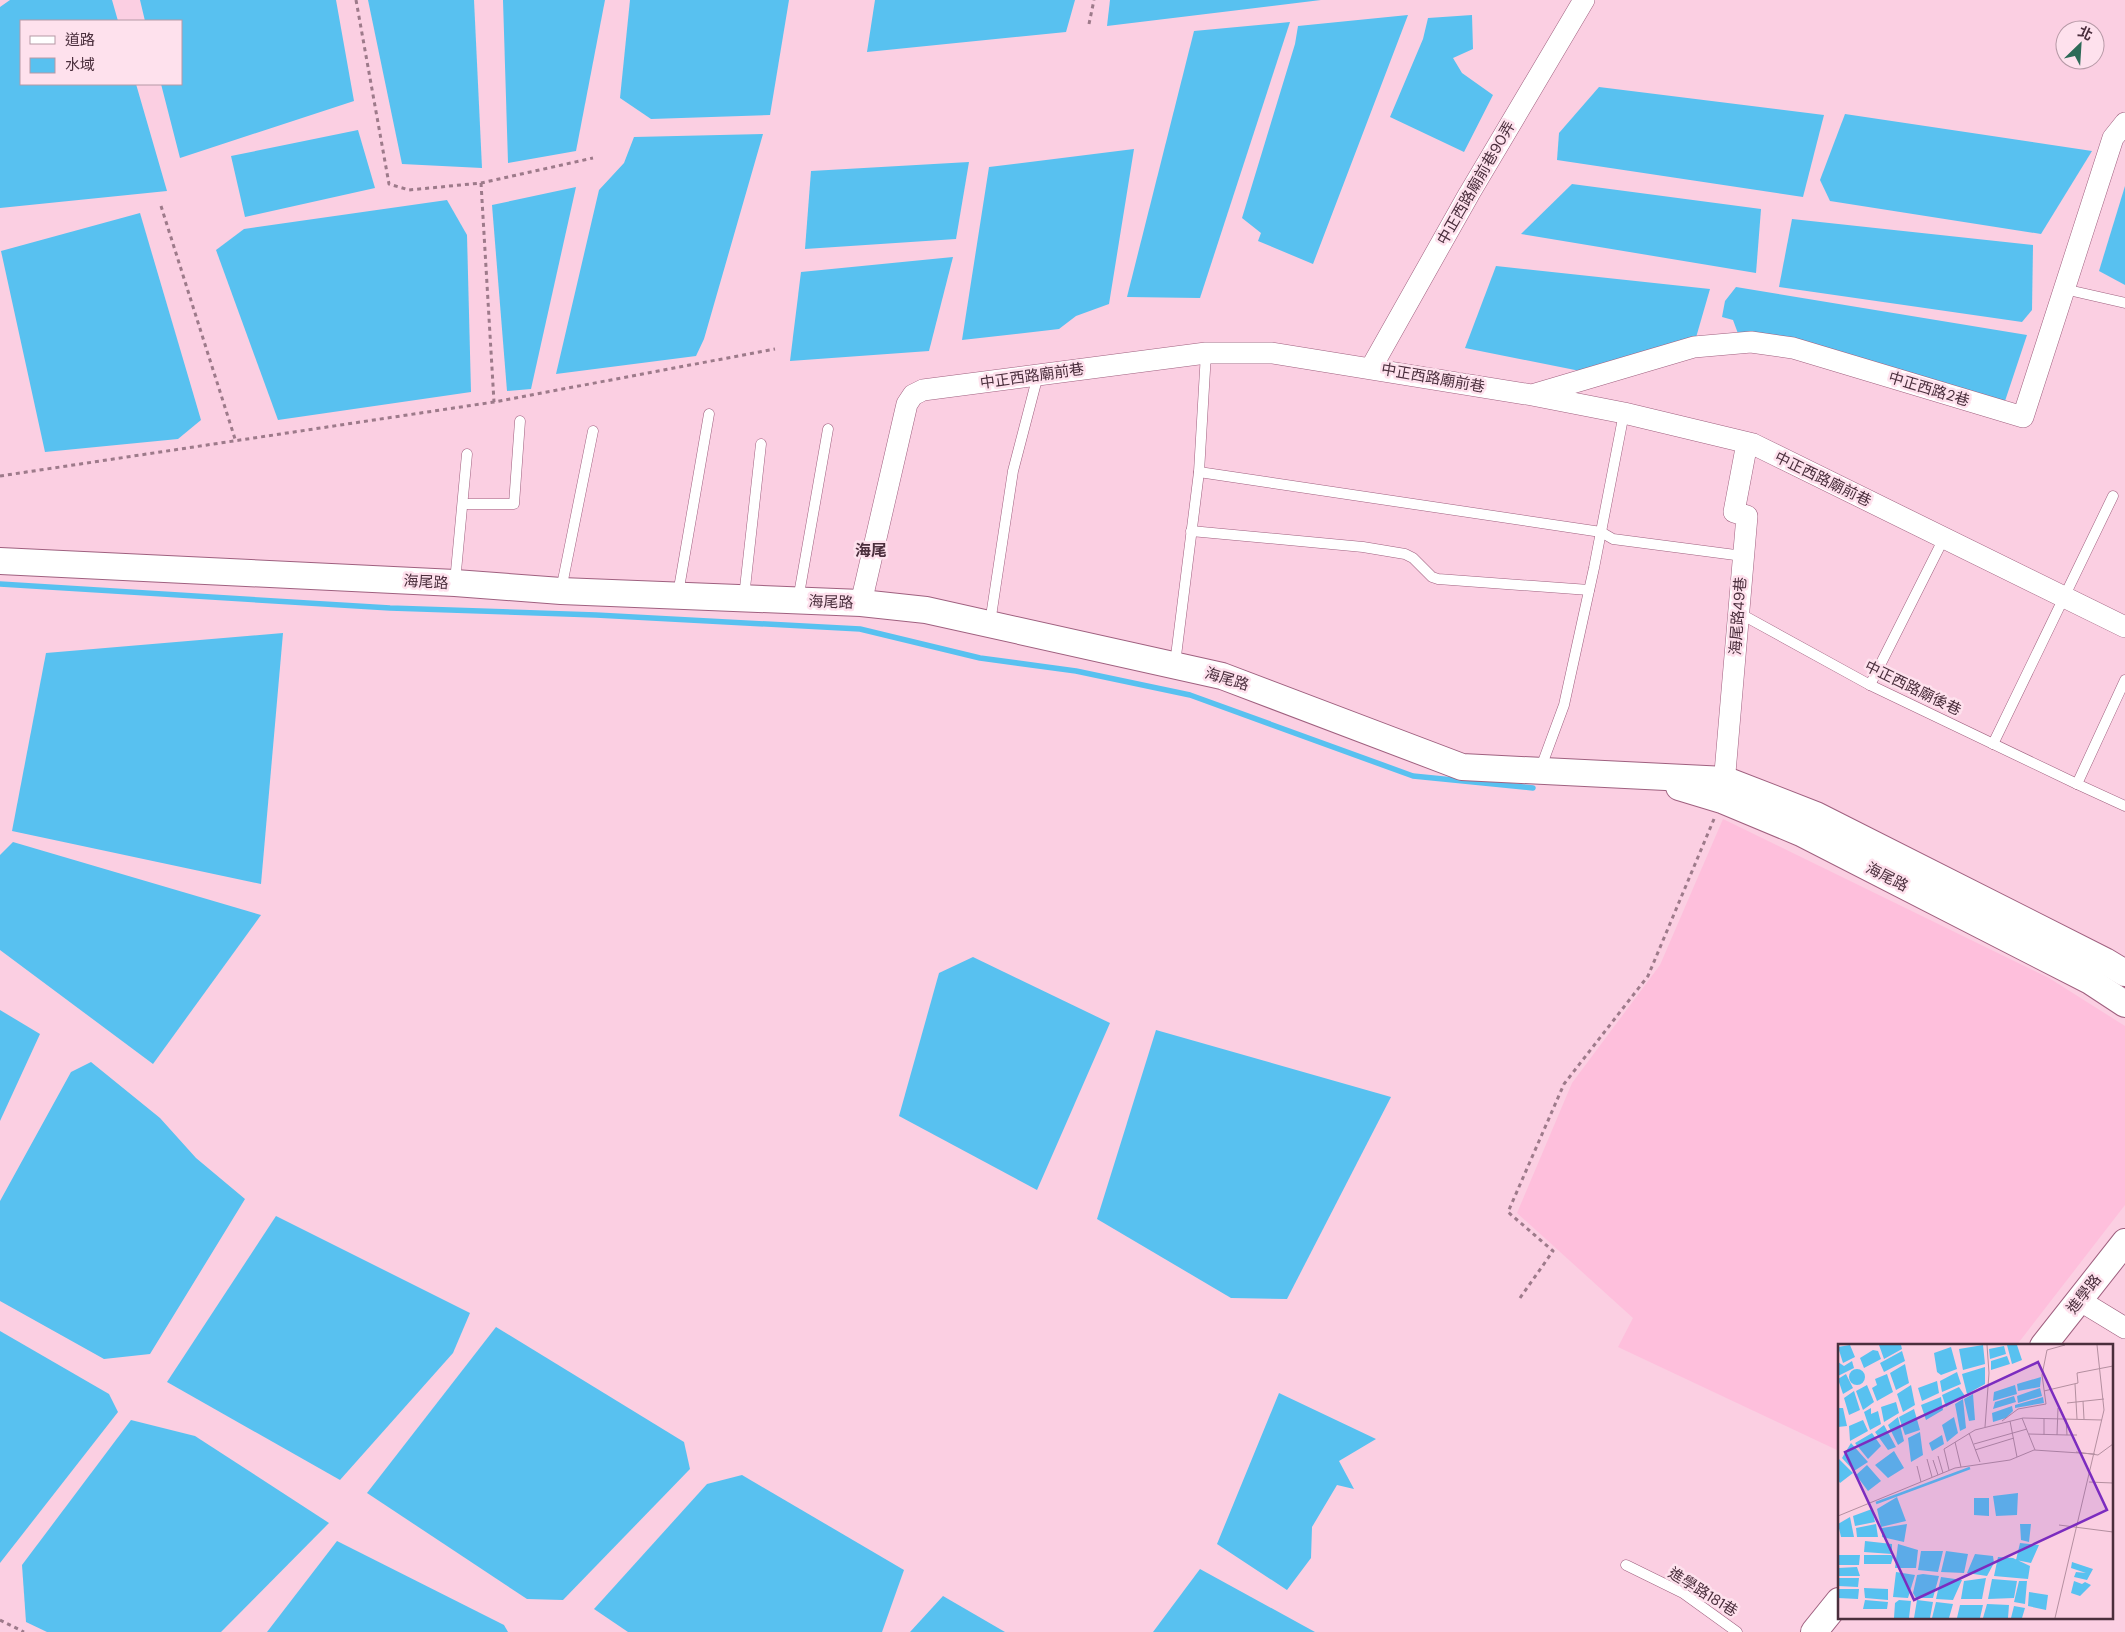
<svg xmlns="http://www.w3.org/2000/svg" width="2125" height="1632" viewBox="0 0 2125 1632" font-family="'DM Sans','Noto Sans TC',sans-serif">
<rect width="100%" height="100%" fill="#fbcfe2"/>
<polygon fill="#febfdc" points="1723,819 2049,978 2125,1026 2125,1205 2016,1346 1839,1346 1839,1451 1618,1347 1633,1318 1517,1213 1572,1083 1660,965"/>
<g fill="#58c1f0">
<polygon points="10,0 112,0 118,21 21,21 21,84 136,84 167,191 0,208 0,7"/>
<polygon points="140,0 336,0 354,101 180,158 161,84 181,84 181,21 145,21"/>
<polygon points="368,0 474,0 482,168 402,164"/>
<polygon points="503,0 605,0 576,151 508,163"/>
<polygon points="630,0 789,0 770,115 651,119 620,98"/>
<polygon points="875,0 1075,0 1066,32 867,52"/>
<polygon points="1110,0 1321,0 1107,26"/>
<polygon points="1408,15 1313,264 1258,241 1261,233 1242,218 1295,44 1298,26"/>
<polygon points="1472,15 1473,49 1453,58 1462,73 1493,95 1464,152 1390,117 1423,39 1428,18"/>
<polygon points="1290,22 1200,298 1127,297 1194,31"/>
<polygon points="1599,87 1824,115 1803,197 1557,160 1559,133"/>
<polygon points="1845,114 2092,151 2041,234 1830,201 1820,180"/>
<polygon points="358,130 375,188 245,217 231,156"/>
<polygon points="763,134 704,339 696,356 556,374 599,190 624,163 634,137"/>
<polygon points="1134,149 1109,304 1076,316 1059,329 962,340 989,167"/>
<polygon points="969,162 956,239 805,249 811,171"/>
<polygon points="1572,184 1761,209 1756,273 1521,234"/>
<polygon points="2125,186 2125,285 2099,271"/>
<polygon points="576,187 531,389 507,391 492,205"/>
<polygon points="447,200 467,235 471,392 278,420 216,250 244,229"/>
<polygon points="140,213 201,420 178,439 45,452 1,251"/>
<polygon points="1792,219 2033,245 2032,310 2022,322 1779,287"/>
<polygon points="953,257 929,351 790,361 801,272"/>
<polygon points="1496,266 1710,289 1695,341 1600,375 1465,348"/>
<polygon points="1736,287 2027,335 2005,401 1740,339 1733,320 1722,317 1725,301"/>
<polygon points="283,633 261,884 12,831 46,653"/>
<polygon points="13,842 261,915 153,1064 0,950 0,855"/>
<polygon points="973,957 1110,1023 1037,1190 899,1116 939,973"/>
<polygon points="0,1010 40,1034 0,1121"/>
<polygon points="1156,1030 1391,1097 1287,1299 1231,1298 1097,1219"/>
<polygon points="91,1062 160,1118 196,1158 245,1199 150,1354 104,1359 0,1301 0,1201 71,1072"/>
<polygon points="276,1216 470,1313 453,1353 340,1480 167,1382"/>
<polygon points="496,1327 684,1442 690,1469 563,1600 527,1599 367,1493"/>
<polygon points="0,1331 109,1394 118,1412 0,1563"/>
<polygon points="1279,1393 1376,1439 1339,1461 1354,1489 1337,1485 1312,1527 1311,1558 1287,1590 1217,1544"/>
<polygon points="131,1420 195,1436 329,1523 221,1632 47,1632 26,1622 22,1565"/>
<polygon points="742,1475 904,1570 882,1632 628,1632 594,1609 707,1484"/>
<polygon points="337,1541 504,1625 508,1632 267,1632"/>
<polygon points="1200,1569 1315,1632 1153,1632"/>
<polygon points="943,1596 1005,1632 910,1632"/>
</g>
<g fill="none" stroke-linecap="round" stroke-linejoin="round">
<polyline stroke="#58c1f0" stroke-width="5.5" points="0,584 390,608 596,615 860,629 980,658 1076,671 1190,695 1413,776 1533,788"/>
<defs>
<g id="service">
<polyline points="2064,289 2125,303"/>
<polyline points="1199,472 1601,532 1613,539 1743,556"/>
<polyline points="463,504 514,504 520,421"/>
<polyline points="1191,531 1363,547 1405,554 1413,558 1432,577 1438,579 1589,590"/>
<polyline points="455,582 467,454"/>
<polyline points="561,590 593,431"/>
<polyline points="678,594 709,414"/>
<polyline points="744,597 761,444"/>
<polyline points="798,600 828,429"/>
<polyline points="1739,613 1870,685 2077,784"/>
<polyline points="990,623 1013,471 1038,375"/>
<polyline points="1175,664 1199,472 1206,353"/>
<polyline points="2125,680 2077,784 2125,806"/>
<polyline points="1870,685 1944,538"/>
<polyline points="1993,744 2113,496"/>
<polyline points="1540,770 1564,705 1594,568 1624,413"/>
<polyline points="1626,1565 1683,1593 1737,1632"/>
</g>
<g id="minor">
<polyline points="1371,368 1469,194 1584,0"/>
<polyline points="1535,394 1694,347 1751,342 1793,348 2023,417 2113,138 2125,123"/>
<polyline points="861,603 907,404 913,395 923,390 1206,353 1272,353 1532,395 1624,413 1753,444 2125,627"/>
<polyline points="1723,796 1747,516 1734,512 1747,443"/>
<polyline points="2079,1300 2125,1328"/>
</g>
<g id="tertiary">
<polyline points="0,561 455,583 561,591 861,603 926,610 1222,676 1462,767 1726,780 1816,815 2105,961 2125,973"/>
<polyline points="1679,787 1722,800 1801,833 2090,981 2125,1004"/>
<polyline points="2043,1346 2125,1242"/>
<polyline points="1814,1632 1839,1601"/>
</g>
</defs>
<use href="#service" stroke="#9f607f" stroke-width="11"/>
<use href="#minor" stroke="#9f607f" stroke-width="22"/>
<use href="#tertiary" stroke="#9f607f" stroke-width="28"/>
<g stroke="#9d7a8a" stroke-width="3" stroke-dasharray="4 4" stroke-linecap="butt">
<polyline points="356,0 389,184 409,190 481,183 593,158"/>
<polyline points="1089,24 1094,0"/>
<polyline points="481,183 494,402"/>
<polyline points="161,206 236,442"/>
<polyline points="0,476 494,402 775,349"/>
<polyline points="1520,1298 1553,1251 1508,1212 1564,1084 1648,976 1714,819"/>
<polyline points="0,1620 24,1632"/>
</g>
<use href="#service" stroke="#fff" stroke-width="10"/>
<use href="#minor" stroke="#fff" stroke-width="21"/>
<use href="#tertiary" stroke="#fff" stroke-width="26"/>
</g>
<g text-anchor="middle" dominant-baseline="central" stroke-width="5" stroke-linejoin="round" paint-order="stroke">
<g font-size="15" fill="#4a2e3c" stroke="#fee1ed">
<text transform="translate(1476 183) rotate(-60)">中正西路廟前巷90弄</text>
<text transform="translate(1032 376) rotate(-8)">中正西路廟前巷</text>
<text transform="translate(1433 378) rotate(10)">中正西路廟前巷</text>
<text transform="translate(1929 389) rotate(17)">中正西路2巷</text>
<text transform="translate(1823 479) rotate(26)">中正西路廟前巷</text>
<text transform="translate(426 582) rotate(3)">海尾路</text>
<text transform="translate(831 602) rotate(2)">海尾路</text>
<text transform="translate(1738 616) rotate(-86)">海尾路49巷</text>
<text transform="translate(1227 679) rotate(17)">海尾路</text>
<text transform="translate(1913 688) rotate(26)">中正西路廟後巷</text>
<text transform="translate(1887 877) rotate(27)">海尾路</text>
<text transform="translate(2084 1294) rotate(-52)">進學路</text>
<text transform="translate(1703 1592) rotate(32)">進學路181巷</text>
</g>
<g font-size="16" font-weight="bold" fill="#4a2e3c" stroke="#fee1ed">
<text x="871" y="550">海尾</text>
</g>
</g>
<g transform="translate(1838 1344)">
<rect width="275" height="275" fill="#fbcfe2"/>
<path d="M12,1L17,13L5,19L0,3ZM41,1H63L64,5L46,15ZM145,1L147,20L125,26L121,5ZM169,1H179L184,16L174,20ZM166,2L168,10L152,15L151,5ZM113,3L119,25L103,31L99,28L96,9ZM35,6L40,7L43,15L26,24L22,14ZM64,7L67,17L46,28L42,19ZM169,12L172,20L153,26V17ZM14,17L16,24L0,32V18L6,22ZM67,20L71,39L58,46L52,29ZM147,23V40L129,50L124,30ZM11 33a8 8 0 1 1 16 0a8 8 0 1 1-16 0ZM119,28L123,40L104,48L102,37ZM8,30L15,44L5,50L0,35ZM49,30L55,48L39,57L34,44L39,41L37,35ZM203,33L202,43L180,47L179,40ZM99,37L101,49L84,57L80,44ZM29,41L36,58L25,66L18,47ZM73,41L77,61L65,68L59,50ZM177,41L179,50L155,57L156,48ZM121,43L127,52L108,63L104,51ZM202,44L204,52L180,59L179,52ZM16,47L22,66L11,71L6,54ZM135,50L137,76L131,77L126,55ZM176,52L178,58L155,65L157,58ZM103,53L105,66L88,76L83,61ZM205,53L206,59L177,64V61ZM125,55L128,84L122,87L117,60ZM58,58L61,69L46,78L43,63ZM174,62L175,67L168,74L155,78L154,69ZM0,64H5L9,82L0,83ZM33,64V70L40,67L43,80L32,86L26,68ZM76,65L82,86L67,91L61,73ZM60,73L66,97L60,101L50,81ZM116,73L120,89L109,98L104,81ZM25,76L30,87L12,97L11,82ZM46,81L58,103L50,106L37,88ZM82,88L85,111L73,118L70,94ZM34,89L43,102L30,115L17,99ZM104,91L106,100L94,107L91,99ZM13,99L30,118L16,127L4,114ZM56,107L66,124L50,134L37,121ZM1,115L15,129L2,139L0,136ZM29,121L43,137L30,147L18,131ZM180,149L179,171L158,172L155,152ZM59,153L68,177L43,183L39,165ZM136,154H151V172L136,171ZM34,165L37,178L17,182L15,172ZM12,173L16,193H3L0,180ZM38,180L40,193H19L18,184ZM69,180L66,198L44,193V184ZM182,180H193L191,198L183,196ZM27,197L54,200V210L26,208ZM182,199L201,201L193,219L178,216ZM60,200L80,206L78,224H57ZM83,207H105L100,228L80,226ZM108,207L130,210L126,229L103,228ZM137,210L155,212L156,219L149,232L129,229ZM0,211H22L21,221H0ZM26,211H53L55,213L53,220H26ZM160,213L175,214L192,222L190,235L156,232ZM234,218L255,225L249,236L236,233L238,228L248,229L233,224ZM19,223L22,232H0V224ZM58,228L77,231L70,254L55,253ZM85,230L101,232L95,254H78L75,249L79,231ZM103,233L124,236L115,256L98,255ZM0,234H21L20,243L0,242ZM148,234L144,255H123L126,237ZM154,235L179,237L176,254L150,255ZM181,237H189L187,260L176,258ZM236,237L244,240L247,238L253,241L242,252L233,249ZM26,244L50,245V256L27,254ZM0,245H21L20,255L0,254ZM191,248L210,251L208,266L190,262ZM27,256L50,258L49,265H25ZM61,256L73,257L71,274H56L57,259ZM79,256L95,258L92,274H76ZM98,258L115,260L111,274H94ZM149,260L171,261L170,274H145ZM122,261H145L142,274H119ZM176,262L187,264L184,274H173Z" fill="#58c1f0"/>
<path fill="none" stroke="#58c1f0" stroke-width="2.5" d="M38,159L132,124"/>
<path fill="none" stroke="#b48fa0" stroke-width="1" d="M237,40L239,75M206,47L240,39L239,29L275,22M245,57L246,75M229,59L266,55M184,74L197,106M228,75L229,91H239M164,77L180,65L208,60L204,31L209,6L227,1M172,77L179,113M147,83L151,29L149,1M131,89L142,118M191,90L229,91M206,91V75M219,91L220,64M117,98L123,123M136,100L189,85M137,106L176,94M238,108L260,111L275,100M100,112L105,129M89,115L94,133M95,116L100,131M79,122L83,138M111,126L106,105L137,86L185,74L264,76M251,138L275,139M0,172L117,124L172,116L196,106L257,110M221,181L275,188M217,274L266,66L259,1"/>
<path fill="#7b2cbf" fill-opacity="0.15" stroke="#7b2cbf" stroke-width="2.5" d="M200,18L269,166L76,256L7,108Z"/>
<rect width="275" height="275" fill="none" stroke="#4a2e3c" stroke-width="2.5"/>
</g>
<rect x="20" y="20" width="162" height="65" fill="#fee1ed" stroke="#b699a6"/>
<rect x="30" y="36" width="25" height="8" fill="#ffffff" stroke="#b699a6"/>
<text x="65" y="45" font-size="15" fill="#4a2e3c">道路</text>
<rect x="30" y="58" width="25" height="15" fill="#58c1f0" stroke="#b699a6"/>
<text x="65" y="70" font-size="15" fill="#4a2e3c">水域</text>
<g transform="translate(2080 45) rotate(25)"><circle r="24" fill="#fee1ed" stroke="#b699a6"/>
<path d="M0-4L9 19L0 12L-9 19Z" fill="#2d6b58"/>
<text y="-8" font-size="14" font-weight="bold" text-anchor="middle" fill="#4a2e3c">北</text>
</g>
</svg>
